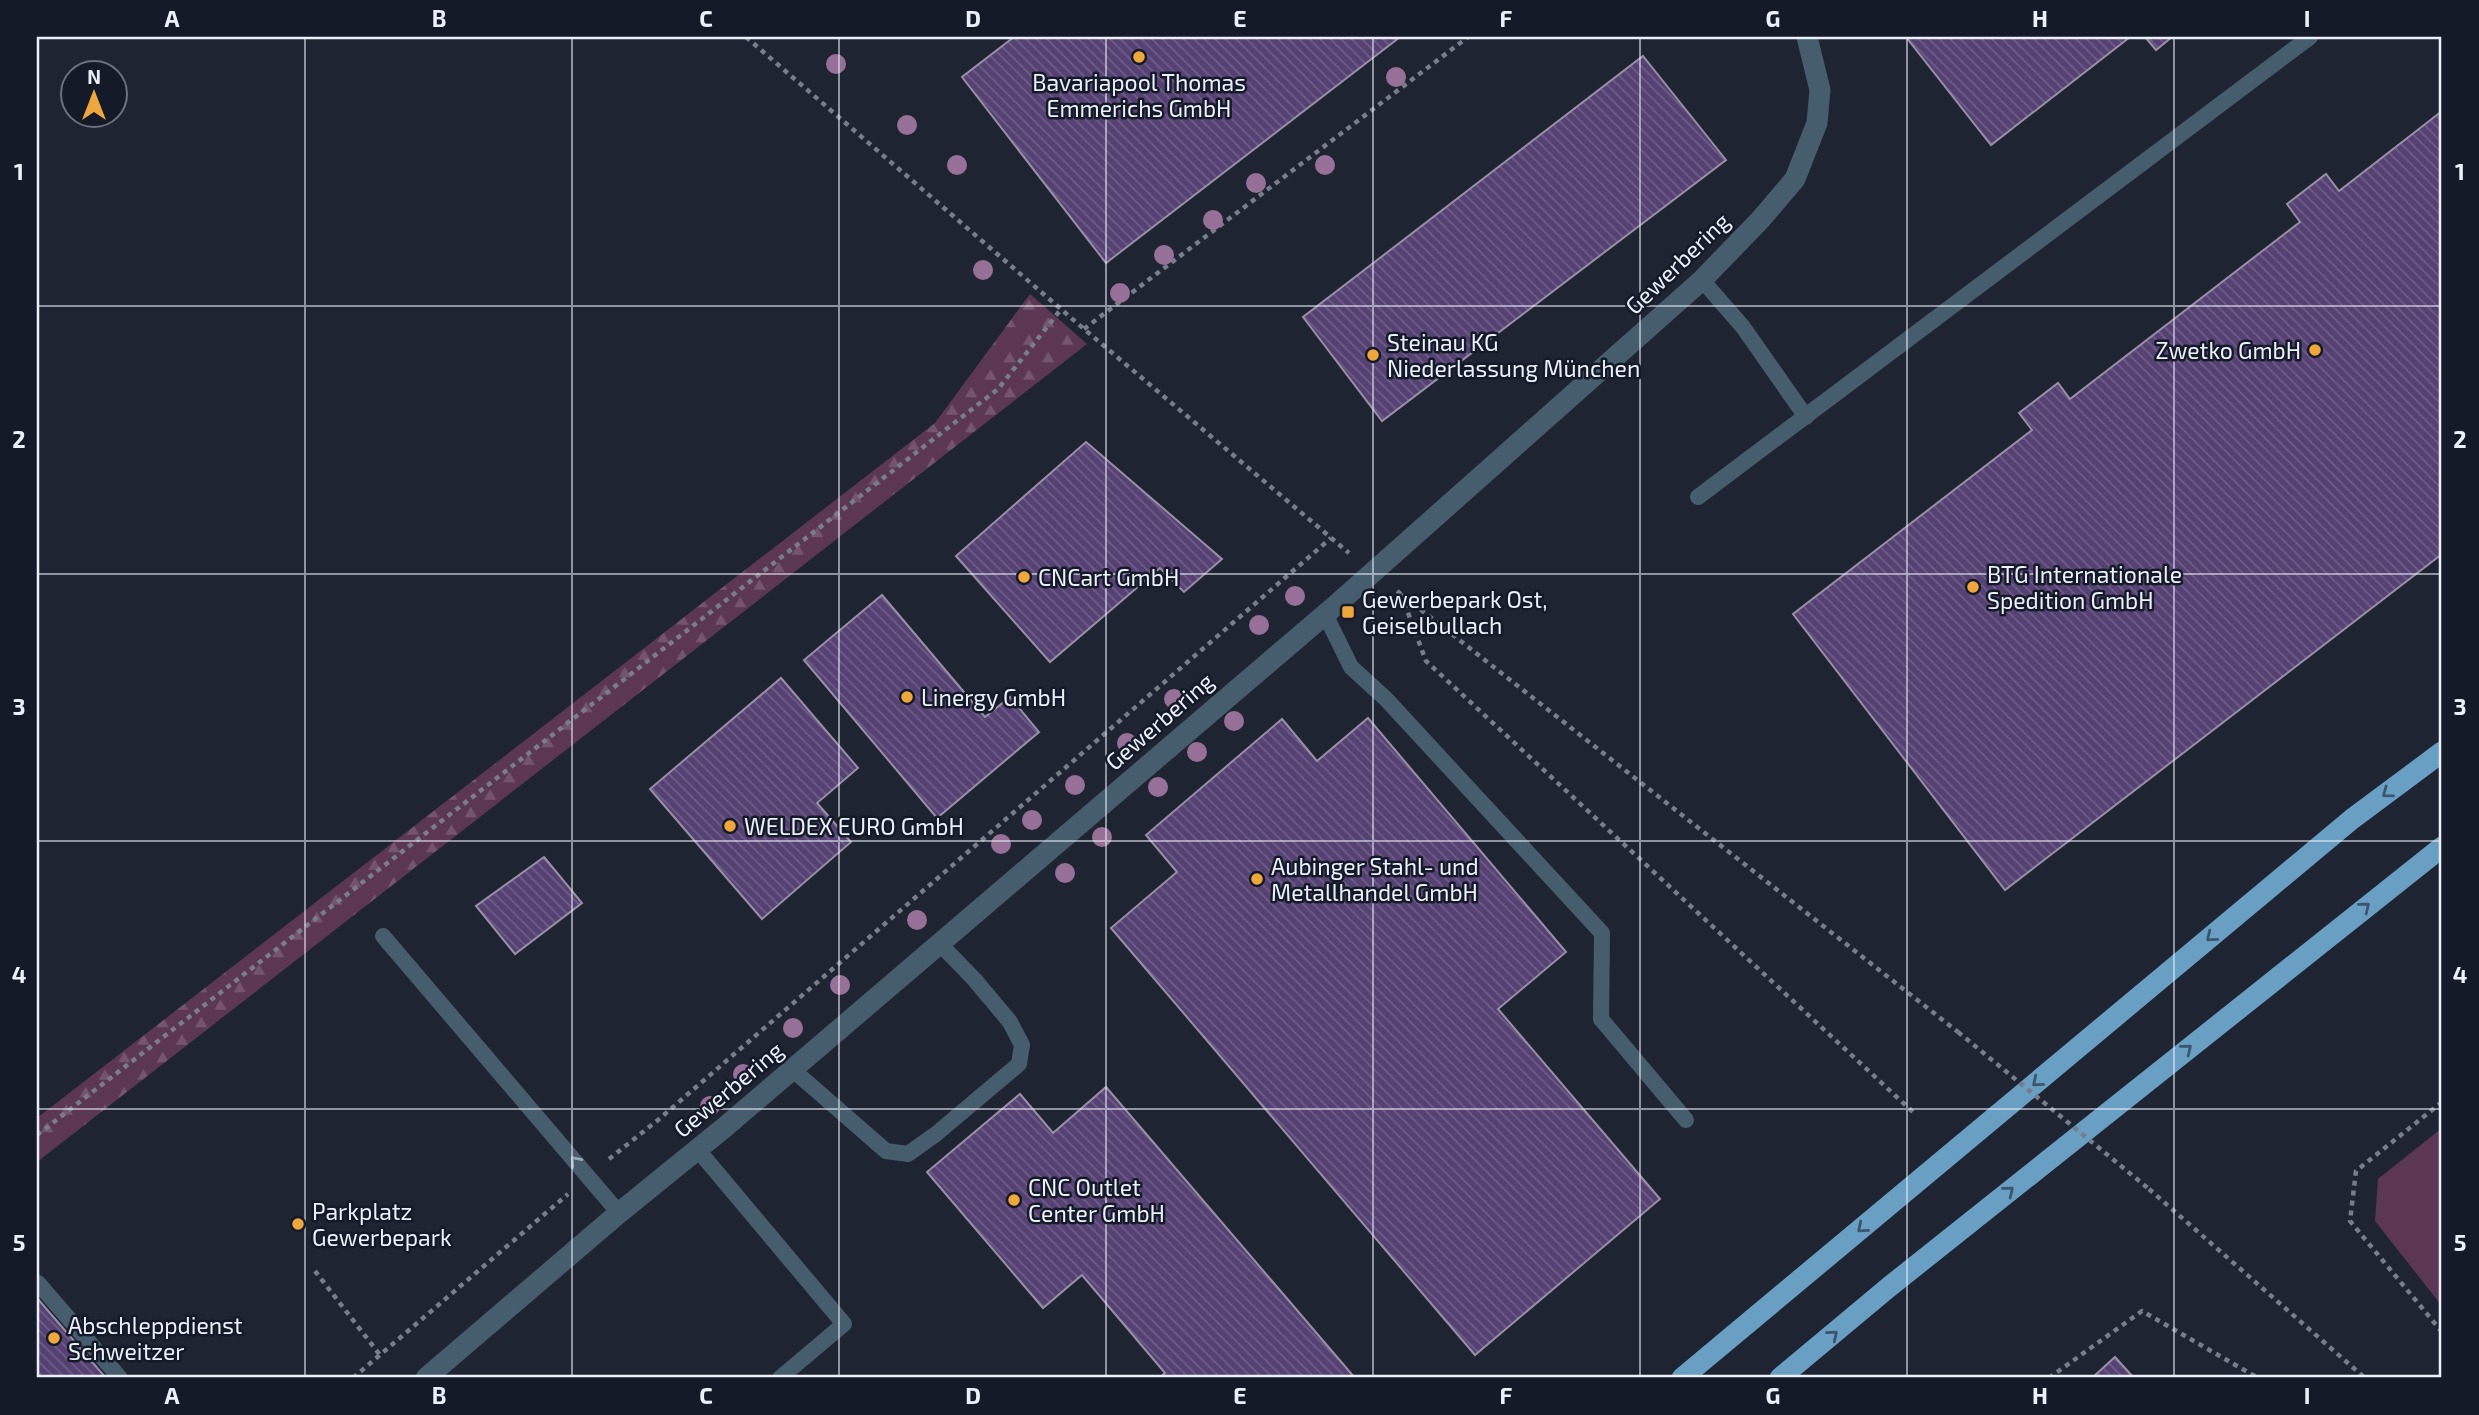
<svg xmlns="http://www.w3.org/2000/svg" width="2479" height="1415" viewBox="0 0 2479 1415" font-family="'Exo 2',sans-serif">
<defs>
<pattern id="forest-firs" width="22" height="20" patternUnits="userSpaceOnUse" patternTransform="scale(1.75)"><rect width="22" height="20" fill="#5c3754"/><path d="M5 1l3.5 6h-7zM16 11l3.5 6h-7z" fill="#74546e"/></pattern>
<pattern id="building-back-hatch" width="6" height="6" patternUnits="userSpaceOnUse" patternTransform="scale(1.75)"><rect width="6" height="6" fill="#564173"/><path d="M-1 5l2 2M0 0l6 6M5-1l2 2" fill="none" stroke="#6e5d88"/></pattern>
</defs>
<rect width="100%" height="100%" fill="#1f2433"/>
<polygon fill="#5c3754" points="2442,1128 2442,1306 2375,1221 2378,1179"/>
<polygon fill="url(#forest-firs)" points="1030,294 1087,344 37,1162 37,1118 935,423"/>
<g fill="url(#building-back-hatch)" stroke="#9790a4" stroke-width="2">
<polygon points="1014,37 1400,37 1106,263 962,77"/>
<polygon points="1906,37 2130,37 1991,145"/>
<polygon points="2145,37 2172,37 2156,50"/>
<polygon points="1643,56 1726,160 1382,421 1303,317"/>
<polygon points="2442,111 2442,554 2005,890 1793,614 2032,430 2019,413 2058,383 2070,399 2300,222 2287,204 2326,174 2339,191"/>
<polygon points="1086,442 1222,559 1184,592 1160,568 1050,662 956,556"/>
<polygon points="882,595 985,717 1010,697 1039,732 937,818 804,660"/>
<polygon points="781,678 858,768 817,803 851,842 762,919 650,789"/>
<polygon points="1368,718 1566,952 1498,1009 1660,1199 1475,1355 1111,928 1177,872 1146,835 1282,719 1317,761"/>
<polygon points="544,857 582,903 515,954 476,906"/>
<polygon points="1106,1087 1355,1378 1159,1378 1165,1373 1082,1275 1043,1308 927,1172 1020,1094 1053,1133"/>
<polygon points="37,1298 106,1378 37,1378"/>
<polygon points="2115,1357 2134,1378 2092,1378"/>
</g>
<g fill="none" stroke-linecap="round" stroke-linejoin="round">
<g stroke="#787d8a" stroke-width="4.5" stroke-dasharray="5 5" stroke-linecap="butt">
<polyline points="746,37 1084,329 1349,553"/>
<polyline points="1084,329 1468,37"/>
<polyline points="1397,591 1958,1032"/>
<polyline points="1401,594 1426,661 1913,1112"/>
<polyline points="2442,1102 2356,1171 2350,1221 2442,1332"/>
<polyline points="37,1135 998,389 1062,308"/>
<polyline points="609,1159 658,1120 1331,538"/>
<polyline points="2149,1189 2365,1378"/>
<polyline points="315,1271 380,1355"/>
<polyline points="353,1378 568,1194"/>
<polyline points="2049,1378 2142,1311 2258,1378"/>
</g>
<g stroke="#455d6c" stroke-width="16">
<polyline points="1702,280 1743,327 1806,417"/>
<polyline points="1698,497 2310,37"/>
<polyline points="1325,614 1351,667 1386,699 1602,933 1601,1019 1686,1120"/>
<polyline points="383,936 619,1213"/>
<polyline points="793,1070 886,1151 908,1154 936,1134 1019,1064 1022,1045 1010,1022 974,979 940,944"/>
<polyline points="698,1150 844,1324 780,1378"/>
<polyline points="38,1283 120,1378"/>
</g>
<polyline stroke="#455d6c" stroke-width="21" points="426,1378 619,1213 725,1127 1336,605 1702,280 1761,219 1795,179 1817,123 1820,90 1807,37"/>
<g stroke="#689fc2" stroke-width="21">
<polyline points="1682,1378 2352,819 2442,752"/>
<polyline points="1780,1378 1889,1287 2442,847"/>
</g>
<polyline stroke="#787d8a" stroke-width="4.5" stroke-dasharray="5 5" stroke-linecap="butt" points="1958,1032 2149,1189"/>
</g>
<g fill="#977097">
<circle cx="836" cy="64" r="10"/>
<circle cx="1396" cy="77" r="10"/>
<circle cx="907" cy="125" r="10"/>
<circle cx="957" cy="165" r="10"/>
<circle cx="1325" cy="165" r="10"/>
<circle cx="1256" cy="183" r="10"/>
<circle cx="1213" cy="220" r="10"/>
<circle cx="1164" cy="255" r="10"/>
<circle cx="983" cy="270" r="10"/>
<circle cx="1120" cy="293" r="10"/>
<circle cx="1295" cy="596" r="10"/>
<circle cx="1259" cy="625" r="10"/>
<circle cx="1174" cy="699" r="10"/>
<circle cx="1234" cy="721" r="10"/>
<circle cx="1127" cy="743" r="10"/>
<circle cx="1197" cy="752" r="10"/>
<circle cx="1075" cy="785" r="10"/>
<circle cx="1158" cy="787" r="10"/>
<circle cx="1032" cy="820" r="10"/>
<circle cx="1102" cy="837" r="10"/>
<circle cx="1001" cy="844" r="10"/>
<circle cx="1065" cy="873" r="10"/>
<circle cx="917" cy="920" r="10"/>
<circle cx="840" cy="985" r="10"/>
<circle cx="793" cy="1028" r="10"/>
<circle cx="743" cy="1074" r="10"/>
<circle cx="710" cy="1106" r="10"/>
</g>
<defs><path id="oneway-chevron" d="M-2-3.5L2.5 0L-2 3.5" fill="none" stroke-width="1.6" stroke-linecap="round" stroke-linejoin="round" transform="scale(1.75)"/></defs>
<g stroke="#3a566e">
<use href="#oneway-chevron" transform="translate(2387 793) rotate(143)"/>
<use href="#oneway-chevron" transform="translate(2365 907) rotate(-39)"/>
<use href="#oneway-chevron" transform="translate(2211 937) rotate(140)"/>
<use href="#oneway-chevron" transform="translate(2187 1049) rotate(-39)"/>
<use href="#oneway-chevron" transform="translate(2037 1082) rotate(140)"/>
<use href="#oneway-chevron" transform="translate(2009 1191) rotate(-39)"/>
<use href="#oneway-chevron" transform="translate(1862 1228) rotate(140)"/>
<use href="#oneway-chevron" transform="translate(1833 1335) rotate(-40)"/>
</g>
<use stroke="#98a6b3" href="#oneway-chevron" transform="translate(575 1161) rotate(-131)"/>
<path fill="none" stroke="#ecf0fa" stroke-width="2" stroke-opacity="0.55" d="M305,37V1378M572,37V1378M839,37V1378M1106,37V1378M1373,37V1378M1640,37V1378M1907,37V1378M2174,37V1378M37,306H2442M37,574H2442M37,841H2442M37,1109H2442"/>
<g fill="#eea73d" stroke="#151a29" stroke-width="2.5">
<circle cx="1139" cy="57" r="7"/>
<circle cx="2315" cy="350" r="7"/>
<circle cx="1373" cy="355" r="7"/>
<circle cx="1024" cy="577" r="7"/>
<circle cx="1973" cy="587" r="7"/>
<rect x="1341" y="605" width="14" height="14" rx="3.5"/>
<circle cx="907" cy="697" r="7"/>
<circle cx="730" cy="826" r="7"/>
<circle cx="1257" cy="879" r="7"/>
<circle cx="1014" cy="1200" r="7"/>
<circle cx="298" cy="1224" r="7"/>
<circle cx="54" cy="1338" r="7"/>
</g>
<g text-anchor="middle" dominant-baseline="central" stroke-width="5" stroke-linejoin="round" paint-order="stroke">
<g font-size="23" fill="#ecf0fa" stroke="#151a29" text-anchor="start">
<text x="1139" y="82" text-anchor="middle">Bavariapool Thomas<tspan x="1139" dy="26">Emmerichs GmbH</tspan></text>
<text x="1387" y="342">Steinau KG<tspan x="1387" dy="26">Niederlassung München</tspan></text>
<text x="2301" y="350" text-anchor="end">Zwetko GmbH</text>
<text x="1987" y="574">BTG Internationale<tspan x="1987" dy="26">Spedition GmbH</tspan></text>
<text x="1038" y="577">CNCart GmbH</text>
<text x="1362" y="599">Gewerbepark Ost,<tspan x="1362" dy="26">Geiselbullach</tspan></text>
<text x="921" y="697">Linergy GmbH</text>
<text x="744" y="826">WELDEX EURO GmbH</text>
<text x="1271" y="866">Aubinger Stahl- und<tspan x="1271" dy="26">Metallhandel GmbH</tspan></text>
<text x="1028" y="1187">CNC Outlet<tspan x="1028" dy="26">Center GmbH</tspan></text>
<text x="312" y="1211">Parkplatz<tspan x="312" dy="26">Gewerbepark</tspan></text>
<text x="68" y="1325">Abschleppdienst<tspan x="68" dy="26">Schweitzer</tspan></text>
</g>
<g font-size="23" fill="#ecf0fa" stroke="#151a29">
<text transform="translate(1677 263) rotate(-44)">Gewerbering</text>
<text transform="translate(1159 721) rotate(-41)">Gewerbering</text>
<text transform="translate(728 1089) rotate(-40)">Gewerbering</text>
</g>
</g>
<rect width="2479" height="1415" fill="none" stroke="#151a29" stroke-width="77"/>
<g transform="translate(94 94)"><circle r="33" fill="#151a29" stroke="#6b707d" stroke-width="2"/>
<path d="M0-5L12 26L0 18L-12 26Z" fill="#eea73d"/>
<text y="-10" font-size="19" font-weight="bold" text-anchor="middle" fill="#ecf0fa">N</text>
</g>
<rect x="38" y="38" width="2402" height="1338" fill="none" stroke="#ecf0fa" stroke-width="2.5"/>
<g font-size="23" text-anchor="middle" font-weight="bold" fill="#ecf0fa">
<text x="172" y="27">A</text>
<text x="439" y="27">B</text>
<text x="706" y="27">C</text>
<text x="973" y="27">D</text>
<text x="1240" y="27">E</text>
<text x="1506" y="27">F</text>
<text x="1773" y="27">G</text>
<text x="2040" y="27">H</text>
<text x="2307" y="27">I</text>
<text x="19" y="180">1</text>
<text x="2460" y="180">1</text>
<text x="19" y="448">2</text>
<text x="2460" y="448">2</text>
<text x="19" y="715">3</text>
<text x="2460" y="715">3</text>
<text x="19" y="983">4</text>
<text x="2460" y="983">4</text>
<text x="19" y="1251">5</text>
<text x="2460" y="1251">5</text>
<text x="172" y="1404">A</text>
<text x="439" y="1404">B</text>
<text x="706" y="1404">C</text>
<text x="973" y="1404">D</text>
<text x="1240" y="1404">E</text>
<text x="1506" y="1404">F</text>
<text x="1773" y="1404">G</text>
<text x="2040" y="1404">H</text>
<text x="2307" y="1404">I</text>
</g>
</svg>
